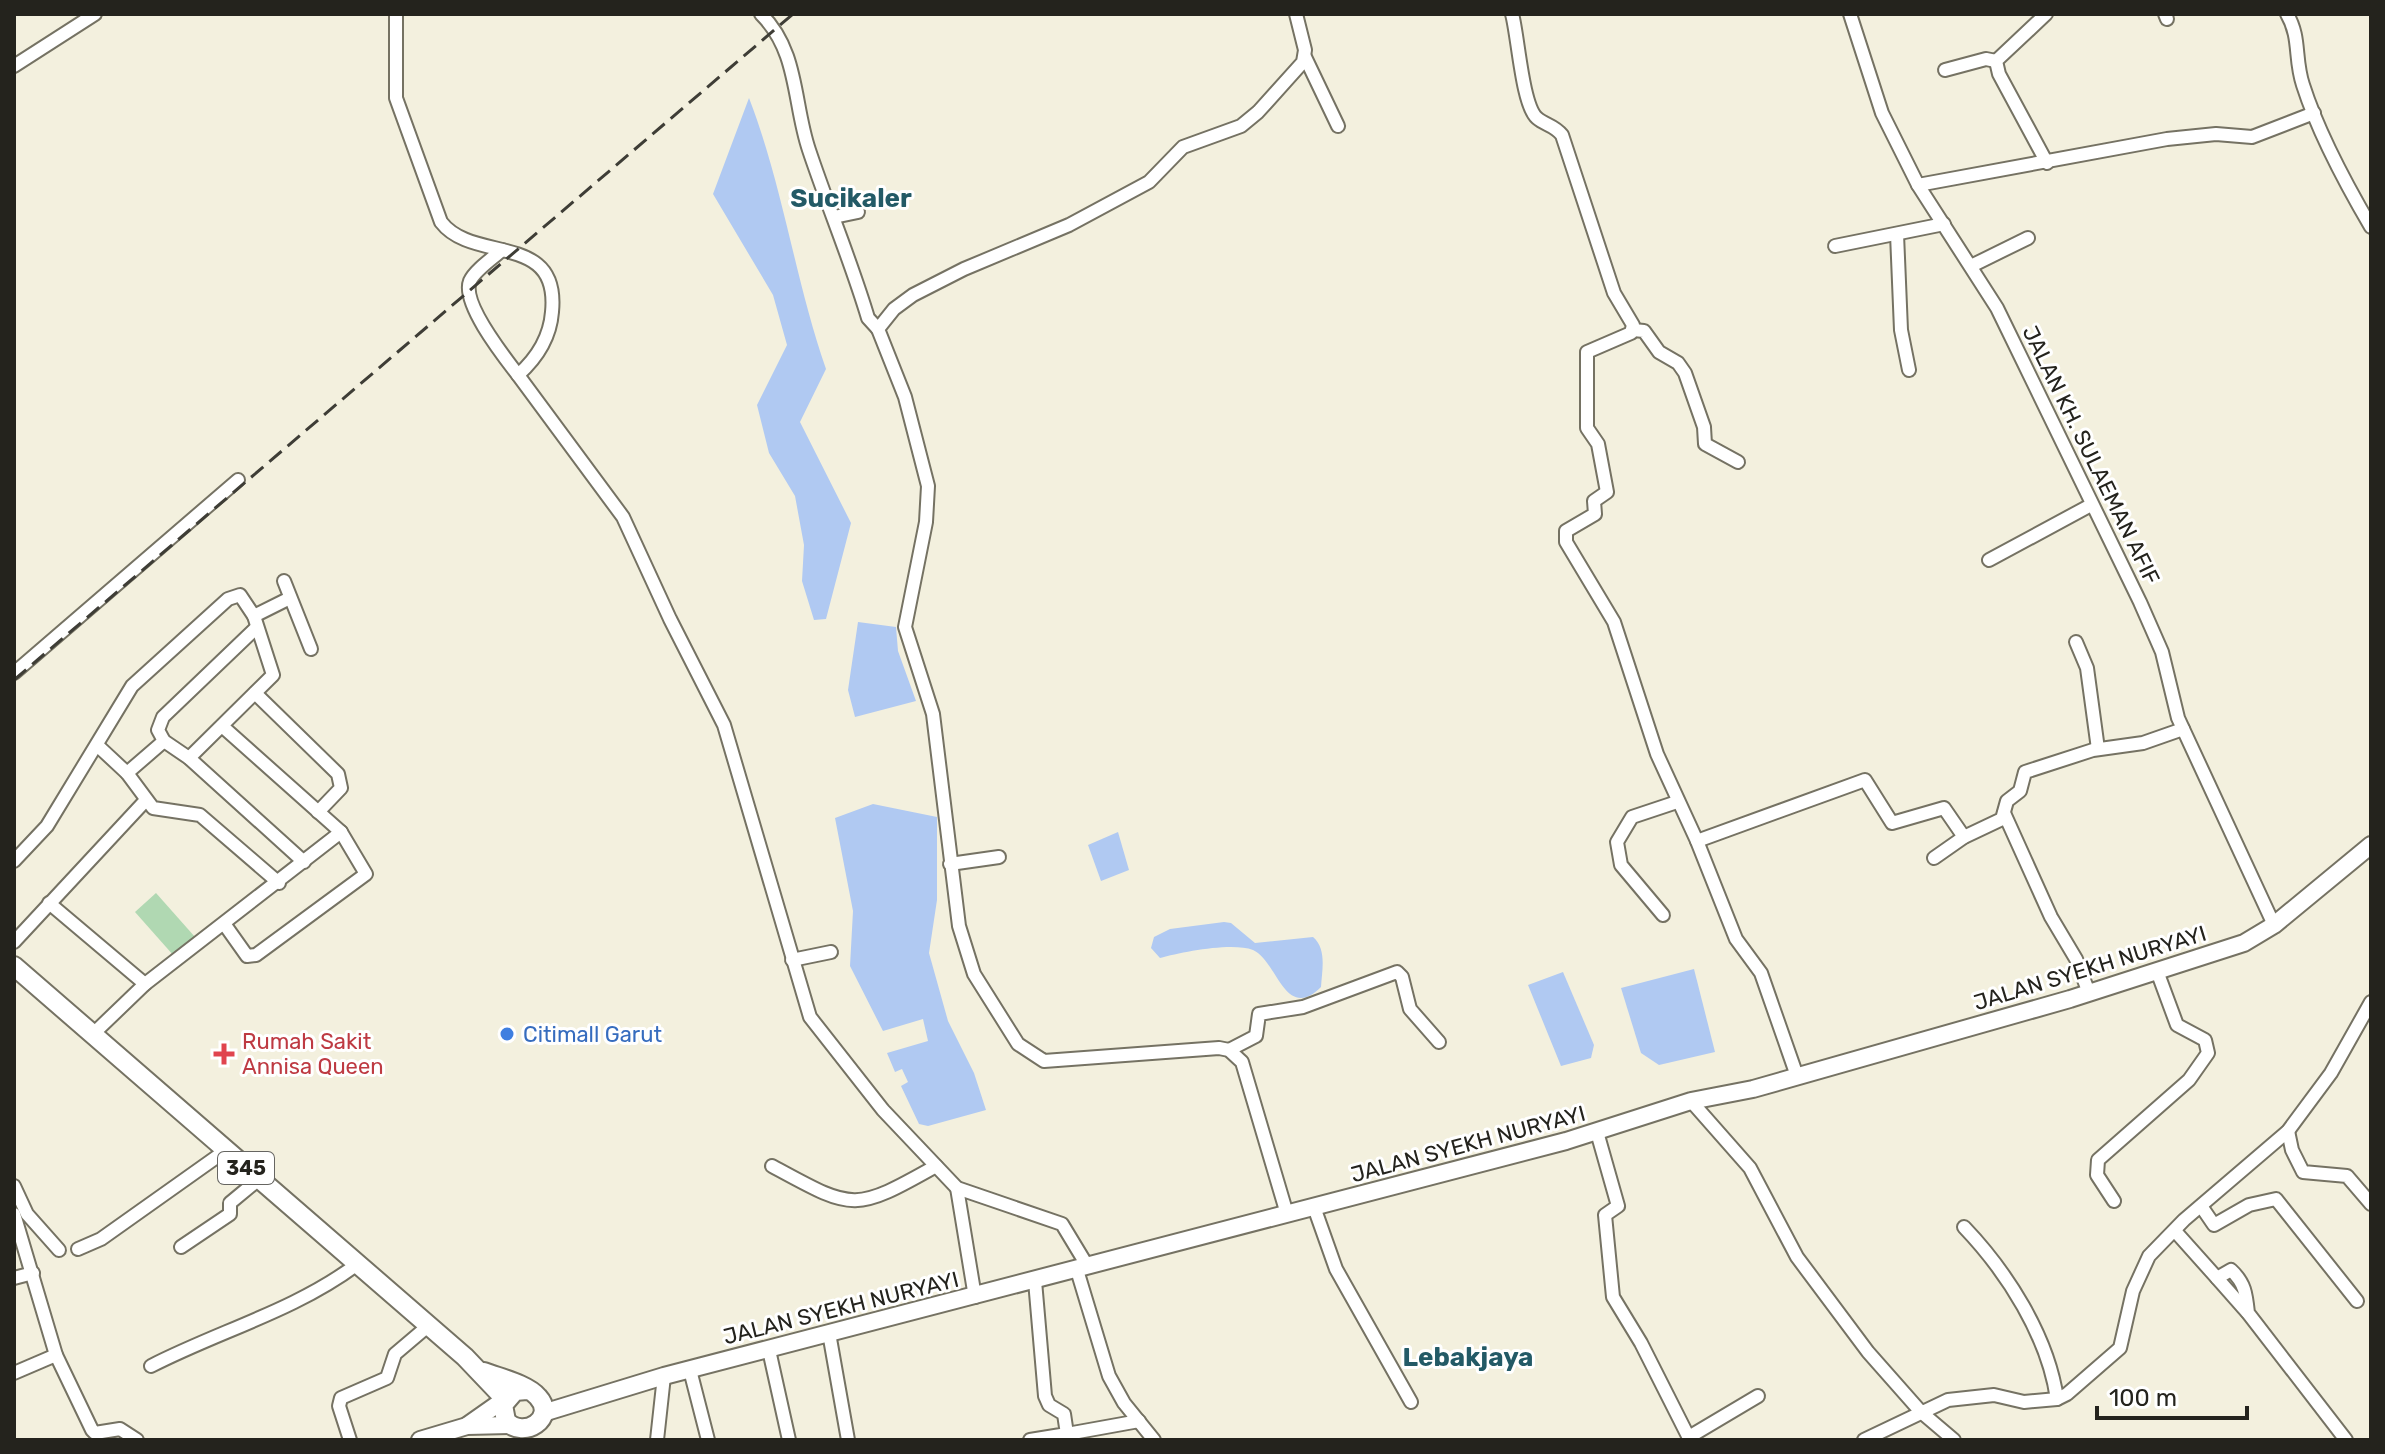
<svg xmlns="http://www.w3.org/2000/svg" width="2385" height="1454" viewBox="0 0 2385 1454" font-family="Rubik,sans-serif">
<rect width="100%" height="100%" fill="#f3f0de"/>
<polygon fill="#b0d8b2" points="156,893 195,937 174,956 135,912"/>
<g fill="#b0c9f2">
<path d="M749,98C783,186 795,280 826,369L800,422L851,523L826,619L814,620L802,581L804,545L795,496L769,453L757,405L787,345L773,295L713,194Z"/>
<polygon points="858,622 896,627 898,651 916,701 855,717 848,690"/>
<polygon points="873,804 937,817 937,900 929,953 948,1021 974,1073 986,1110 928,1126 919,1124 901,1086 908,1082 902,1069 895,1072 887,1053 928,1041 923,1019 883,1031 850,966 853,911 835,818"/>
<polygon points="1118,832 1129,870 1101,881 1088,845"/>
<path d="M1224,922L1231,923L1255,943L1313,937C1327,949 1322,970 1321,987C1285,1023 1277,960 1253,950C1232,942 1182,952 1160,958L1151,948L1154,937L1170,929Z"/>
<polygon points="1694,969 1715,1052 1659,1065 1641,1053 1621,988"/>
<polygon points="1563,972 1594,1045 1591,1058 1561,1066 1528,985"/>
</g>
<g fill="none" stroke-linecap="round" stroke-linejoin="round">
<defs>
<g id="minor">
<path d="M396,14V98L441,222C473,264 560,231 552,312C550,338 537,358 518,375L623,517L670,619L724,725L810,1017L883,1110L957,1188L1062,1224L1088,1267"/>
<path d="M761,14C799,52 793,103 809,150C828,207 851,261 868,318L878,329"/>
<path d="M1512,14C1518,35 1522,105 1537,118C1545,125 1554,125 1562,135L1614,293L1633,325L1631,333L1587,352V428L1598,444L1607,492L1594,501L1595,514L1566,531V542L1614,622L1657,754L1697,841L1736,939L1761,973L1797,1076"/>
<polyline points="1850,14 1882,113 1918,185 1997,308 2140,602 2162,652 2178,718 2274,925"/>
<polyline points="2046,14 1996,61 1999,74 2047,163"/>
<polyline points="2165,14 2167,19"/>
<path d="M2287,14C2301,38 2294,58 2303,85C2317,129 2347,186 2371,227"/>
<polyline points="1305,57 1338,126"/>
<polyline points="14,66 95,14"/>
<polyline points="1945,70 1986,59 1996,61"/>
<polyline points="1918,185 2167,139 2216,134 2252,137 2314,113"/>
<polyline points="834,217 858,212"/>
<polyline points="1897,234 1901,330 1909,370"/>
<polyline points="1835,246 1944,224"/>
<path d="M502,250C493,258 475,270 470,281C461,303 505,358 518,375"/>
<polyline points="1971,266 2028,238"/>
<polyline points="1633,330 1644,331 1659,352 1678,363 1685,373 1704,427 1705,444 1738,462"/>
<polyline points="1989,560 2091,505"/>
<polyline points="284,581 311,649"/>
<polyline points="254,616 290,598"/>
<polyline points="256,628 163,717 158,730 164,741 189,758 304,862"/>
<polyline points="2076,642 2087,668 2098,749"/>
<polyline points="14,673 238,480"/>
<polyline points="255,693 338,774 341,788 318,812"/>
<polyline points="222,726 341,832 366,874 256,955 247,956 225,925"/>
<polyline points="98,746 127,773 153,808 200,815 279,883"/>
<polyline points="127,773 164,741"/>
<polyline points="2004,813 2051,917 2076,959 2089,993"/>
<polyline points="1697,841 1865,780 1892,823 1944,808 1964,837"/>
<polyline points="1934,858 1964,837 2002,819 2007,801 2020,791 2025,772 2093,750 2143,743 2183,729"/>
<polyline points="14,861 47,826 132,686 228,599 240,595 254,616 273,675 189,758"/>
<polyline points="950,864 999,857"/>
<polyline points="49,903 145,984"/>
<polyline points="1663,915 1621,865 1617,842 1632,817 1677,802"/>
<polyline points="14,942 146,800"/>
<polyline points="792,960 831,952"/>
<polyline points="92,1035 145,984 341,832"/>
<polyline points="1229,1050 1256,1036 1259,1014 1303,1007 1397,972 1402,977 1410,1009 1439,1042"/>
<polyline points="1691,1101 1750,1168 1797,1257 1868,1352 1921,1412 1954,1440"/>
<polyline points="2288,1131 2292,1150 2303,1172 2347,1176 2371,1204"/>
<polyline points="1597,1132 1618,1206 1605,1215 1613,1297 1641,1343 1690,1440"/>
<path d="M772,1166C853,1210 853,1213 936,1166"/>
<polyline points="14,1186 27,1214 59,1250"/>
<polyline points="957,1188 975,1297"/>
<polyline points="2114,1201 2097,1175 2098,1160 2189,1080 2208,1053 2205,1040 2177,1025 2157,971"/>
<polyline points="2201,1206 2214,1225 2249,1205 2276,1199 2357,1301"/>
<polyline points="1314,1207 1336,1269 1411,1402"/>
<polyline points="14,1214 56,1355 92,1430 95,1433 120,1429 137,1440"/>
<polyline points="1287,1214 1242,1062 1229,1050 1219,1048 1044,1061 1018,1044 974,974 959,926 933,714 905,627 926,522 928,486 905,397 878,329 894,309 913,295 964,269 1069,225 1149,182 1183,147 1241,126 1258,112 1303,62 1305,50 1296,14"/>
<path d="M1964,1227C2007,1272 2048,1336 2057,1399"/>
<path d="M2175,1231L2217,1278L2231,1270C2245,1283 2246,1294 2248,1313L2346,1440"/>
<polyline points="181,1247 230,1214 230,1203 259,1179"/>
<polyline points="78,1249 101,1239 225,1151"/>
<polyline points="1077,1270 1109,1376 1124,1403 1154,1440"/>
<polyline points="14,1278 33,1273"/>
<polyline points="2217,1278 2247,1312"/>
<polyline points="829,1333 848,1440"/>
<polyline points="769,1350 789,1440"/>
<path d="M151,1366C219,1331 294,1311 356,1265"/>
<polyline points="690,1370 708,1440"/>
<polyline points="14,1373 56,1355"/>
<polyline points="1067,1434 1139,1421"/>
<polyline points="1689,1437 1758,1396"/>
<polyline points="350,1440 339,1406 341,1398 387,1378 395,1354 428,1326"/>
<polyline points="657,1440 664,1376"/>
<polyline points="1030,1440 1067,1434 1064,1414 1049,1405 1045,1396 1035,1281"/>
<polyline points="1864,1440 1948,1400 1994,1395 2024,1402 2057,1399 2067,1394 2120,1348 2133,1291 2149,1256 2184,1220 2288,1131 2331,1073 2371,1002"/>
</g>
<g id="secondary">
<polyline points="543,1413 664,1376 1566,1141 1691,1101 1753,1089 2070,999 2244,943 2274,925 2371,845"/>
<polyline points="468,1425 505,1399"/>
<polyline points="420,1440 467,1426 510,1425"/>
</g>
<g id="primary">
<polyline points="14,966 465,1357 505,1399"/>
<path d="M484,1372C499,1378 527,1384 538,1397C557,1418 524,1440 506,1421L503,1405L515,1391L527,1390"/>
</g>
</defs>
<use href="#minor" stroke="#757263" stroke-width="16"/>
<use href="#secondary" stroke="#757263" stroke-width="20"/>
<use href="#primary" stroke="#757263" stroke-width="22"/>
<use href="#minor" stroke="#fff" stroke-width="12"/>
<use href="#secondary" stroke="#fff" stroke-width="16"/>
<use href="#primary" stroke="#fff" stroke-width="18"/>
<polyline stroke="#3e3d36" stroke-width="3" stroke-dasharray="16 8" stroke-linecap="butt" points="14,680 793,14"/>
</g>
<circle fill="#3f7fe0" stroke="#fff" stroke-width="3" cx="507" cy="1034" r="8"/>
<path fill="#e0444e" stroke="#fff" stroke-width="3" d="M220 1042h8v8h8v8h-8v8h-8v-8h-8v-8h8z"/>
<g text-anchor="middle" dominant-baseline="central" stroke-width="6" stroke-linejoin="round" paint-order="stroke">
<rect fill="#fff" stroke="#666561" stroke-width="2" x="218" y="1152" width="56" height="32" rx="6"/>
<g font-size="20" font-weight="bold" fill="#24231d">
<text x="246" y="1168">345</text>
</g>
<g font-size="22" fill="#24231d" stroke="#fff">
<text transform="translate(2091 455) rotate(64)">JALAN KH. SULAEMAN AFIF</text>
<text transform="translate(2090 968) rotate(-17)">JALAN SYEKH NURYAYI</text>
<text transform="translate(1468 1144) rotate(-15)">JALAN SYEKH NURYAYI</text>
<text transform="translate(841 1308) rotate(-14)">JALAN SYEKH NURYAYI</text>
</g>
<g font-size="22" fill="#366cbe" stroke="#fff" text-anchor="start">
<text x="523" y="1034">Citimall Garut</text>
</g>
<g font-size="22" fill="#be3a42" stroke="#fff" text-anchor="start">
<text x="242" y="1041">Rumah Sakit<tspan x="242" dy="25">Annisa Queen</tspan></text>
</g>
<g font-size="26" font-weight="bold" fill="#235a66" stroke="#fff">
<text x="851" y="198">Sucikaler</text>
<text x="1468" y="1357">Lebakjaya</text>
</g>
</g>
<rect width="2385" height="1454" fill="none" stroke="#24231d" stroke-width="32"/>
<path d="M2097 1406v12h150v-12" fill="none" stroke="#24231d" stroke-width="4"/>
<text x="2109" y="1406" font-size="24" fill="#24231d" stroke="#ffffff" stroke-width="6" paint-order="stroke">100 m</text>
</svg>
